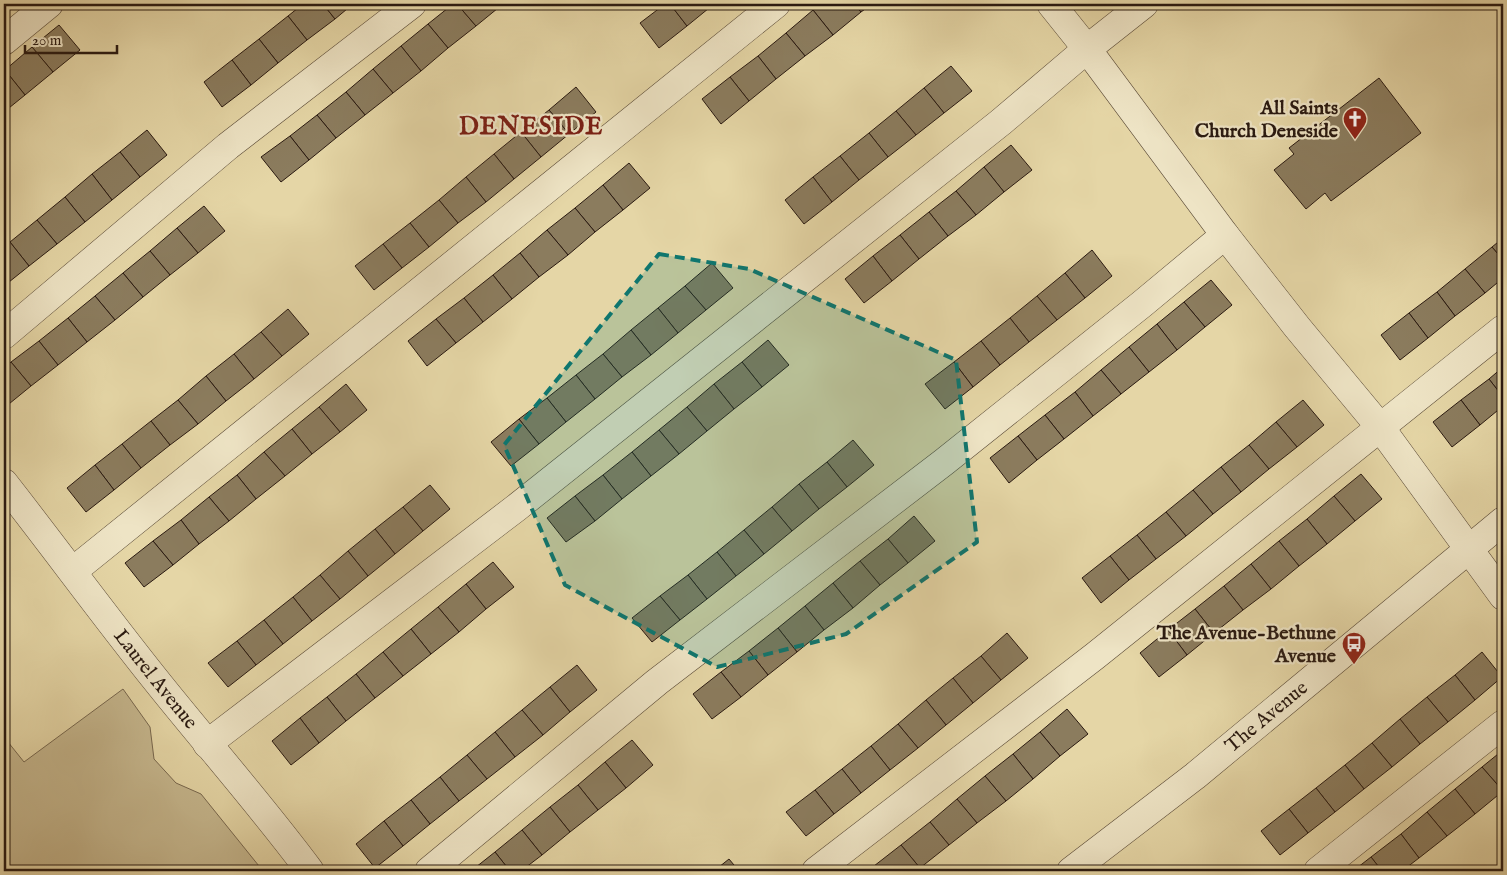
<svg xmlns="http://www.w3.org/2000/svg" width="1507" height="875" viewBox="0 0 1507 875" font-family="'IM FELL English',serif">
<rect width="100%" height="100%" fill="#e5d6a6"/>
<filter id="stains"><feTurbulence type="fractalNoise" baseFrequency=".004" numOctaves="4"/><feColorMatrix values="0 0 0 0 .2 0 0 0 0 .09 0 0 0 0 .02 0 0 0 .5 -.17"/></filter>
<radialGradient id="worn" r=".72"><stop offset=".6" stop-color="#630" stop-opacity="0"/><stop offset="1" stop-color="#630" stop-opacity=".3"/></radialGradient>
<polygon fill="#c5b68d" stroke="#78684f" points="123,689 150,727 154,759 176,783 201,794 263,871 4,871 4,737 24,762"/>
<g fill="#8b7c5e" stroke="#2a1a11">
<polygon points="303,4 323,4 335,19 307,40 288,16"/>
<polygon points="323,4 353,4 335,19"/>
<polygon points="453,4 457,4 476,26 448,48 428,24"/>
<polygon points="457,4 503,4 476,26"/>
<polygon points="665,4 670,4 687,26 659,48 640,23"/>
<polygon points="670,4 714,4 687,26"/>
<polygon points="822,4 854,4 861,12 833,35 813,10"/>
<polygon points="854,4 872,4 861,12"/>
<polygon points="813,10 833,35 805,56 786,33"/>
<polygon points="288,16 307,40 278,63 259,39"/>
<polygon points="428,24 448,48 421,71 401,46"/>
<polygon points="59,25 80,50 53,72 32,47"/>
<polygon points="786,33 805,56 776,79 758,56"/>
<polygon points="259,39 278,63 251,85 232,60"/>
<polygon points="401,46 421,71 393,93 373,69"/>
<polygon points="32,47 53,72 25,95 5,70"/>
<polygon points="758,56 776,79 749,101 730,77"/>
<polygon points="232,60 251,85 222,107 204,82"/>
<polygon points="951,66 972,91 944,113 924,88"/>
<polygon points="373,69 393,93 365,115 346,92"/>
<polygon points="5,70 25,95 4,112 4,71"/>
<polygon points="730,77 749,101 721,124 702,99"/>
<polygon points="1379,78 1421,133 1331,201 1325,193 1306,209 1274,170 1294,154 1289,148"/>
<polygon points="576,87 596,112 569,134 549,110"/>
<polygon points="924,88 944,113 916,135 896,111"/>
<polygon points="346,92 365,115 336,138 317,115"/>
<polygon points="549,110 569,134 541,157 521,132"/>
<polygon points="896,111 916,135 888,157 869,133"/>
<polygon points="317,115 336,138 309,160 290,136"/>
<polygon points="147,130 167,155 140,177 120,152"/>
<polygon points="521,132 541,157 514,179 494,154"/>
<polygon points="869,133 888,157 859,180 840,156"/>
<polygon points="290,136 309,160 281,182 261,157"/>
<polygon points="1011,145 1032,170 1004,192 984,167"/>
<polygon points="120,152 140,177 112,200 92,174"/>
<polygon points="494,154 514,179 486,202 466,177"/>
<polygon points="840,156 859,180 832,202 813,177"/>
<polygon points="629,163 650,188 623,210 603,185"/>
<polygon points="984,167 1004,192 976,215 956,191"/>
<polygon points="92,174 112,200 85,222 65,197"/>
<polygon points="466,177 486,202 458,223 439,200"/>
<polygon points="813,177 832,202 804,224 785,200"/>
<polygon points="603,185 623,210 595,232 575,208"/>
<polygon points="956,191 976,215 948,236 929,212"/>
<polygon points="65,197 85,222 57,244 37,220"/>
<polygon points="439,200 458,223 429,247 410,223"/>
<polygon points="204,206 225,231 198,253 177,228"/>
<polygon points="575,208 595,232 568,255 547,230"/>
<polygon points="929,212 948,236 919,259 900,235"/>
<polygon points="37,220 57,244 29,266 10,242"/>
<polygon points="410,223 429,247 402,268 383,244"/>
<polygon points="177,228 198,253 170,275 150,251"/>
<polygon points="547,230 568,255 539,277 520,253"/>
<polygon points="900,235 919,259 892,281 873,256"/>
<polygon points="1503,238 1503,260 1492,247"/>
<polygon points="10,242 29,266 4,286 4,247"/>
<polygon points="383,244 402,268 374,290 355,266"/>
<polygon points="1492,247 1503,260 1503,278 1485,293 1465,269"/>
<polygon points="1092,250 1112,276 1085,298 1065,273"/>
<polygon points="150,251 170,275 143,297 123,273"/>
<polygon points="520,253 539,277 512,299 493,275"/>
<polygon points="873,256 892,281 864,303 845,279"/>
<polygon points="712,263 733,288 706,310 685,286"/>
<polygon points="1465,269 1485,293 1455,316 1437,292"/>
<polygon points="123,273 143,297 115,320 95,296"/>
<polygon points="1065,273 1085,298 1057,320 1037,296"/>
<polygon points="493,275 512,299 483,322 464,298"/>
<polygon points="1211,280 1232,305 1205,327 1184,302"/>
<polygon points="685,286 706,310 678,333 658,308"/>
<polygon points="1437,292 1455,316 1428,338 1409,313"/>
<polygon points="95,296 115,320 87,342 68,318"/>
<polygon points="1037,296 1057,320 1029,342 1010,318"/>
<polygon points="464,298 483,322 456,343 436,319"/>
<polygon points="1184,302 1205,327 1177,350 1157,324"/>
<polygon points="658,308 678,333 651,355 631,330"/>
<polygon points="288,309 309,334 282,356 261,332"/>
<polygon points="1409,313 1428,338 1400,360 1381,335"/>
<polygon points="68,318 87,342 58,365 39,341"/>
<polygon points="1010,318 1029,342 1000,365 981,341"/>
<polygon points="436,319 456,343 427,366 408,341"/>
<polygon points="1157,324 1177,350 1149,372 1129,347"/>
<polygon points="631,330 651,355 622,377 603,354"/>
<polygon points="261,332 282,356 254,379 234,354"/>
<polygon points="768,340 789,365 762,387 742,362"/>
<polygon points="39,341 58,365 31,386 11,362"/>
<polygon points="981,341 1000,365 973,387 954,362"/>
<polygon points="1129,347 1149,372 1121,394 1101,370"/>
<polygon points="234,354 254,379 226,401 206,376"/>
<polygon points="603,354 622,377 595,399 576,375"/>
<polygon points="11,362 31,386 4,408 4,368"/>
<polygon points="742,362 762,387 734,409 714,384"/>
<polygon points="954,362 973,387 945,409 925,384"/>
<polygon points="1503,367 1503,397 1489,379"/>
<polygon points="1101,370 1121,394 1093,416 1075,392"/>
<polygon points="576,375 595,399 566,422 547,398"/>
<polygon points="206,376 226,401 198,424 178,400"/>
<polygon points="1489,379 1503,397 1503,406 1480,425 1461,400"/>
<polygon points="346,384 367,410 340,432 319,407"/>
<polygon points="714,384 734,409 707,431 687,407"/>
<polygon points="1075,392 1093,416 1064,439 1045,415"/>
<polygon points="547,398 566,422 539,444 519,419"/>
<polygon points="178,400 198,424 170,445 151,421"/>
<polygon points="1303,400 1324,425 1297,447 1276,422"/>
<polygon points="1461,400 1480,425 1452,447 1433,422"/>
<polygon points="319,407 340,432 312,454 292,429"/>
<polygon points="687,407 707,431 679,454 659,430"/>
<polygon points="1045,415 1064,439 1037,460 1018,436"/>
<polygon points="519,419 539,444 511,466 491,442"/>
<polygon points="151,421 170,445 141,468 122,444"/>
<polygon points="1276,422 1297,447 1269,469 1249,445"/>
<polygon points="292,429 312,454 285,476 264,452"/>
<polygon points="659,430 679,454 651,476 632,452"/>
<polygon points="1018,436 1037,460 1009,483 990,458"/>
<polygon points="853,440 874,465 847,487 827,462"/>
<polygon points="122,444 141,468 114,490 95,465"/>
<polygon points="1249,445 1269,469 1241,492 1221,467"/>
<polygon points="264,452 285,476 256,499 237,475"/>
<polygon points="632,452 651,476 622,499 603,475"/>
<polygon points="827,462 847,487 819,509 799,484"/>
<polygon points="95,465 114,490 86,512 67,488"/>
<polygon points="1221,467 1241,492 1213,514 1193,490"/>
<polygon points="1361,474 1382,499 1355,521 1334,496"/>
<polygon points="237,475 256,499 229,521 209,497"/>
<polygon points="603,475 622,499 595,521 575,496"/>
<polygon points="799,484 819,509 792,531 772,507"/>
<polygon points="430,485 450,509 423,531 403,507"/>
<polygon points="1193,490 1213,514 1186,536 1166,512"/>
<polygon points="575,496 595,521 566,542 547,518"/>
<polygon points="1334,496 1355,521 1327,544 1307,519"/>
<polygon points="209,497 229,521 199,544 181,520"/>
<polygon points="403,507 423,531 395,554 375,529"/>
<polygon points="772,507 792,531 764,554 744,530"/>
<polygon points="1166,512 1186,536 1156,559 1137,535"/>
<polygon points="914,516 935,541 908,563 888,539"/>
<polygon points="1307,519 1327,544 1299,566 1279,541"/>
<polygon points="181,520 199,544 173,565 153,541"/>
<polygon points="375,529 395,554 368,576 348,551"/>
<polygon points="744,530 764,554 736,576 717,552"/>
<polygon points="1137,535 1156,559 1129,580 1110,556"/>
<polygon points="888,539 908,563 880,585 860,561"/>
<polygon points="153,541 173,565 144,587 125,563"/>
<polygon points="1279,541 1299,566 1271,589 1251,564"/>
<polygon points="348,551 368,576 340,599 320,575"/>
<polygon points="717,552 736,576 707,599 688,575"/>
<polygon points="1110,556 1129,580 1101,603 1082,578"/>
<polygon points="860,561 880,585 853,608 833,583"/>
<polygon points="493,562 514,587 486,609 466,584"/>
<polygon points="1251,564 1271,589 1243,610 1224,586"/>
<polygon points="320,575 340,599 312,621 293,597"/>
<polygon points="688,575 707,599 680,620 660,596"/>
<polygon points="833,583 853,608 824,630 805,606"/>
<polygon points="466,584 486,609 459,632 438,607"/>
<polygon points="1224,586 1243,610 1214,633 1195,609"/>
<polygon points="660,596 680,620 652,642 632,618"/>
<polygon points="293,597 312,621 283,644 264,620"/>
<polygon points="805,606 824,630 797,652 778,628"/>
<polygon points="438,607 459,632 431,654 411,629"/>
<polygon points="1195,609 1214,633 1187,655 1168,630"/>
<polygon points="264,620 283,644 256,665 237,641"/>
<polygon points="778,628 797,652 768,675 749,651"/>
<polygon points="411,629 431,654 403,676 383,652"/>
<polygon points="1168,630 1187,655 1159,677 1140,653"/>
<polygon points="1007,633 1028,658 1001,680 981,656"/>
<polygon points="237,641 256,665 228,687 208,663"/>
<polygon points="749,651 768,675 741,697 721,672"/>
<polygon points="383,652 403,676 375,698 356,674"/>
<polygon points="1482,652 1502,677 1475,700 1455,675"/>
<polygon points="981,656 1001,680 973,703 953,678"/>
<polygon points="577,665 597,690 570,712 550,687"/>
<polygon points="721,672 741,697 712,719 693,694"/>
<polygon points="356,674 375,698 346,721 327,697"/>
<polygon points="1455,675 1475,700 1448,722 1427,697"/>
<polygon points="953,678 973,703 946,725 926,700"/>
<polygon points="550,687 570,712 543,735 522,710"/>
<polygon points="327,697 346,721 319,743 300,718"/>
<polygon points="1427,697 1448,722 1420,744 1400,719"/>
<polygon points="926,700 946,725 918,748 898,724"/>
<polygon points="1067,709 1088,734 1060,756 1040,732"/>
<polygon points="522,710 543,735 515,757 495,732"/>
<polygon points="300,718 319,743 291,765 272,741"/>
<polygon points="1400,719 1420,744 1392,767 1372,743"/>
<polygon points="898,724 918,748 890,770 871,746"/>
<polygon points="495,732 515,757 487,779 467,755"/>
<polygon points="1040,732 1060,756 1033,779 1013,754"/>
<polygon points="632,740 653,765 626,788 605,762"/>
<polygon points="1372,743 1392,767 1364,789 1345,765"/>
<polygon points="871,746 890,770 861,793 842,769"/>
<polygon points="1503,750 1503,791 1482,767"/>
<polygon points="1013,754 1033,779 1006,801 985,776"/>
<polygon points="467,755 487,779 459,801 440,777"/>
<polygon points="605,762 626,788 598,810 578,785"/>
<polygon points="1345,765 1364,789 1335,812 1316,788"/>
<polygon points="1482,767 1503,791 1475,814 1455,789"/>
<polygon points="842,769 861,793 834,814 815,790"/>
<polygon points="985,776 1006,801 977,823 957,799"/>
<polygon points="440,777 459,801 430,824 411,800"/>
<polygon points="578,785 598,810 570,832 550,807"/>
<polygon points="1316,788 1335,812 1308,833 1289,809"/>
<polygon points="1455,789 1475,814 1447,836 1427,812"/>
<polygon points="815,790 834,814 806,836 786,812"/>
<polygon points="957,799 977,823 949,845 930,822"/>
<polygon points="411,800 430,824 403,846 384,821"/>
<polygon points="550,807 570,832 542,855 522,830"/>
<polygon points="1289,809 1308,833 1280,855 1261,831"/>
<polygon points="1427,812 1447,836 1419,858 1401,834"/>
<polygon points="384,821 403,846 375,868 356,844"/>
<polygon points="930,822 949,845 920,868 901,845"/>
<polygon points="522,830 542,855 521,871 510,871 495,852"/>
<polygon points="1401,834 1419,858 1402,871 1382,871 1371,857"/>
<polygon points="901,845 920,868 916,871 879,871 874,866"/>
<polygon points="495,852 510,871 471,871"/>
<polygon points="1371,857 1382,871 1353,871"/>
<polygon points="729,859 739,871 714,871"/>
</g>
<g fill="none" stroke-linecap="round" stroke-linejoin="round">
<defs>
<g id="minor">
<polyline points="1051,4 1087,49 1225,235 1297,327 1380,427 1503,596"/>
<polyline points="4,41 49,4"/>
<polyline points="4,335 228,146 412,4"/>
<path id="s1" d="M4,483C55,548 103,614 155,679C206,743 261,805 310,871"/>
<polyline points="73,571 776,4"/>
<polyline points="207,744 516,508 1001,122 1087,49 1144,4"/>
<polyline points="429,871 657,682 944,462 1142,304 1225,235"/>
<polyline points="816,871 1095,656 1503,329"/>
<path id="s2" d="M1071,871L1195,776L1503,521"/>
<polyline points="1318,871 1503,724"/>
</g>
</defs>
<use href="#minor" stroke="#594936" stroke-width="29"/>
<use href="#minor" stroke="#eee4c5" stroke-width="28"/>
</g>
<path fill="#0f766e" fill-opacity="0.2" stroke="#0f766e" stroke-width="4" stroke-dasharray="10 6" stroke-linejoin="round" d="M659,254L749,269L956,360L977,542L846,634L717,667L565,585L504,445Z"/>
<defs>
<symbol id="church-pin" viewBox="-11 -11 22 30"><path d="M0 17L-7.5 6A9.5 9.5 0 1 1 7.5 6Z" fill="#8f2418" stroke="#eee4c5"/><path d="M-1.2-6h2.4v3.5h3.3v2.4h-3.3V6h-2.4V-.1h-3.3v-2.4h3.3Z" fill="#fff"/></symbol>
<symbol id="bus-pin" viewBox="-11 -11 22 30"><path d="M0 17L-7.5 6A9.5 9.5 0 1 1 7.5 6Z" fill="#8f2418" stroke="#eee4c5"/><path d="M-5-6H5V4H4V6H2V4H-2V6H-4V4H-5ZM-3.5-4V0h7V-4ZM-3.5 1.2v1.5H-2V1.2ZM2 1.2v1.5H3.5V1.2Z" fill="#fff"/></symbol>
</defs>
<g fill-rule="evenodd">
<use href="#church-pin" x="1341" y="105" width="28" height="38"/>
<use href="#bus-pin" x="1340" y="630" width="28" height="38"/>
</g>
<g text-anchor="middle" dominant-baseline="central" stroke-width="4.5" stroke-linejoin="round" paint-order="stroke">
<g font-size="20" font-weight="bold" fill="#2a1a11" stroke="#eee4c5" text-anchor="end">
<text x="1338" y="108">All Saints<tspan x="1338" dy="23">Church Deneside</tspan></text>
<text x="1336" y="633">The Avenue-Bethune<tspan x="1336" dy="23">Avenue</tspan></text>
</g>
<g font-size="20" fill="#2a1a11" stroke="#eee4c5">
<text stroke="none"><textPath href="#s1" startOffset="248">Laurel Avenue</textPath></text>
<text stroke="none"><textPath href="#s2" startOffset="249">The Avenue</textPath></text>
</g>
<g font-size="25" font-weight="bold" letter-spacing="1" fill="#7a1f14" stroke="#eee4c5">
<text x="531" y="127">DENESIDE</text>
</g>
</g>
<rect width="1507" height="875" fill="none" stroke="#e5d6a6" stroke-width="20"/>
<rect x="5" y="5" width="1497" height="865" fill="none" stroke="#2a1a11" stroke-width="2.5"/>
<rect x="10" y="10" width="1487" height="855" fill="none" stroke="#2a1a11"/>
<path d="M25 45v8h92v-8" fill="none" stroke="#2a1a11" stroke-width="2.5"/>
<text x="32" y="45" font-size="15" fill="#2a1a11" stroke="#eee4c5" stroke-width="4" paint-order="stroke">20 m</text>
<rect width="100%" height="100%" filter="url(#stains)"/>
<rect width="100%" height="100%" fill="url(#worn)"/>
</svg>
